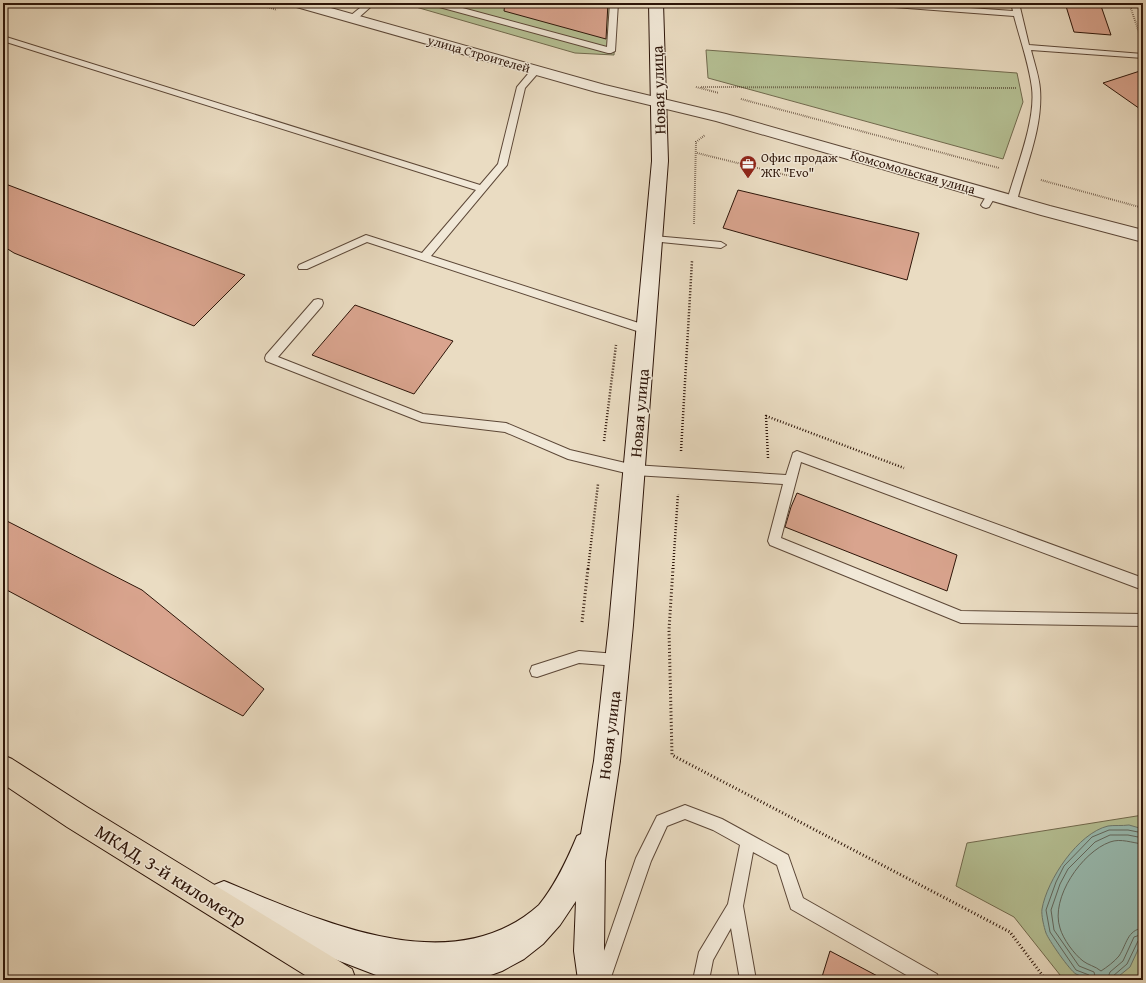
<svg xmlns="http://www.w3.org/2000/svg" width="1146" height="983" viewBox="0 0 1146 983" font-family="'Gentium Book Plus',serif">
<rect width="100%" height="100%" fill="#eadcc2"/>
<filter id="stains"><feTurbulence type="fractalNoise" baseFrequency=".005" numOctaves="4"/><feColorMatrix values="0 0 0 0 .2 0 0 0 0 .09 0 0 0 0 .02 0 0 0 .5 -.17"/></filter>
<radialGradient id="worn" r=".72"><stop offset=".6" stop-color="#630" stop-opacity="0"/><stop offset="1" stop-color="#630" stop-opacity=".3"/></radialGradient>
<g fill="#b5c094" stroke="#716a4e">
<polygon points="402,3 617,3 614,55 575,53"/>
<polygon points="706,50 1017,73 1023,102 1003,159 708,78"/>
<polygon points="1143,815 1143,980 1064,980 1014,917 956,886 967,843"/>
</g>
<path fill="#98bcb2" stroke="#6d796e" d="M1129,825L1143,829V939L1130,967L1114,980C1101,980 1088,980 1076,974C1070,971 1048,939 1046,933C1044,927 1041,915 1042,909C1047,880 1078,833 1108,826C1114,825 1122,826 1129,825Z"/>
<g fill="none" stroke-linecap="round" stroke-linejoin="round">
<g stroke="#62685e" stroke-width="1">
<path d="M1143,844C1132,843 1121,838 1110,842C1082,852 1050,898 1060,928C1063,939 1074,954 1083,961C1088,965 1095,966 1101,971C1107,967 1114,962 1119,956C1127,944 1127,930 1143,928"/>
<polyline points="1091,980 1089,975 1076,970 1050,932 1046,910 1056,882 1064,866 1092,837 1109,830 1128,830 1143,833"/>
<polyline points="1096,980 1094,972 1079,966 1054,930 1051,910 1060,884 1068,869 1095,842 1110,835 1128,835 1143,838"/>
<polyline points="1107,980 1110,972 1123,961 1134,937 1143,934"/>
<polyline points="1112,980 1113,976 1127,964 1138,941 1143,939"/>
</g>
</g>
<g fill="#d9a48e" stroke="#2d1509">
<polygon points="505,3 608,3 606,39 504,11"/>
<polygon points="1065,3 1100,3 1111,35 1074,32"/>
<polygon points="1143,70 1143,111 1103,83"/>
<polygon points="3,183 245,275 194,326 14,253 3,246"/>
<polygon points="738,190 919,233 907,280 723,228"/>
<polygon points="355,305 453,341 414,394 312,355"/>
<polygon points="797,493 957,555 947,591 785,527 791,507"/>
<polygon points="3,519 142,590 264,689 243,716 3,588"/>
<polygon points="830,951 885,980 821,980"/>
</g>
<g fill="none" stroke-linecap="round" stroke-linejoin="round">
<defs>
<g id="lane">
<polygon points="366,3 375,3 356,20 350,20 350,16"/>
<polygon points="431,3 444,3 607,47 610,3 618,3 615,51 611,53 608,53 432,5"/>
<path d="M863,3H898L1013,11L1011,3H1019L1029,45L1143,54V58L1031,50C1034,62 1039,76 1040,89C1043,127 1026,165 1017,201L1012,204L1007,201C1016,168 1036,121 1032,88C1029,64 1020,39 1014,16L867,5Z"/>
<polygon points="3,36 480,185 498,164 517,87 533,68 539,68 540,70 539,72 525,88 507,165 431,256 651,327 652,330 651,333 643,333 367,242 307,269 299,269 298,267 299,265 366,235 422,253 476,190 3,41"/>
<polygon points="991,192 996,195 989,207 986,208 983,207 981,205 988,193"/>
<polygon points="654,236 721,242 726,245 721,248 651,241 649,239 651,237"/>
<polygon points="318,299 322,300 323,303 322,306 278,357 423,414 506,423 570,450 634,465 786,475 793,453 797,451 1143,578 1143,590 801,462 781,538 961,611 1143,614 1143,626 961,623 770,545 768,541 783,484 634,475 568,459 505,432 422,422 266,361 265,358 266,355 314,300"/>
<polygon points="579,651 617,654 622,656 624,660 622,664 617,666 579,663 537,677 532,676 530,671 532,666"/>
<polygon points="685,805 722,819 788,855 803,898 937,974 939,980 915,980 791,909 777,865 753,852 743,906 756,980 740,980 731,928 713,960 709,980 693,980 699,952 728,904 740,845 713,830 685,819 667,826 651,861 610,980 594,980 636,858 657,816"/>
</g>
<polygon id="street" points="291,3 313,3 605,85 726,114 1050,206 1143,230 1143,242 1041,215 716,121 596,92 293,6"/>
<path id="secondary" d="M649,3H663L668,161L633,625L620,761L605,861L604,951L608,980H578L574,951L576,901L560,925L543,944L524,959L502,971L477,980H389L316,952L214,905L210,895L214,885L224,881C321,921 452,983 539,905C556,884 567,860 577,836L581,834L594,761L609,625L652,161Z"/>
<polygon id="highway" points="3,755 12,759 87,807 352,969 356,980 313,980 67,827 3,784"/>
</defs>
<use href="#lane" stroke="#5c4737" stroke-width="2"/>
<use href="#street" stroke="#5c4737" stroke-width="2"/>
<use href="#secondary" stroke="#2d1509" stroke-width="2"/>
<use href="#highway" stroke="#2d1509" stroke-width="2"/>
<g stroke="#2d1509" stroke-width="2" stroke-dasharray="0.5 1.5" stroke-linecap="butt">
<polyline points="254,3 277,10"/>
<polyline points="1129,3 1141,38"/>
<polyline points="696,87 719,93"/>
<polyline points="701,87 1016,88"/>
<polyline points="741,99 999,168"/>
<polyline points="697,153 790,176"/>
<polyline points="1041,180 1143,208"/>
<polyline points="694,224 696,142 705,135"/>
</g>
<g stroke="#2d1509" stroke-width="2.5" stroke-dasharray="1 2" stroke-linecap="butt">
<polyline points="604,441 616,345"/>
<polyline points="681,451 692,261"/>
<polyline points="768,458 766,416 904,468"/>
<polyline points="588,569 598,484"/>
<polyline points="673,569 678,494"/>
</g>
<g stroke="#2d1509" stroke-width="3" stroke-dasharray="1 2.5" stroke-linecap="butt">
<polyline points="673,568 669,630 672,755 1010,932 1046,980"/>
<polyline points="582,622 588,568"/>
</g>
<use href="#lane" fill="#f1e8d7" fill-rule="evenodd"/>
<use href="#street" fill="#f1e8d7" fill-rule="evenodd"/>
<use href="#secondary" fill="#f1e8d7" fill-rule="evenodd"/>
<use href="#highway" fill="#eadcc2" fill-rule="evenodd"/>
</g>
<defs>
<symbol id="office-pin" viewBox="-11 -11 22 30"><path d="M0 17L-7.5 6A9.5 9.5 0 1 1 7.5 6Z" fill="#8f2418" stroke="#f1e8d7"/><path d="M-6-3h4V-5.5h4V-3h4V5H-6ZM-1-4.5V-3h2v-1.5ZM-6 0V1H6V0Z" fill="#fff"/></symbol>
</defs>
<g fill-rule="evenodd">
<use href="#office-pin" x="738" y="154" width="20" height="27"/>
</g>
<g text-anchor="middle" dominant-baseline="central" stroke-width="3" stroke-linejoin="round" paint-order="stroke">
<g font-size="13" fill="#2d1509" stroke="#f1e8d7">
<text transform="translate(479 54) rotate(16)">улица Строителей</text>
<text transform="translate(913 172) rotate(16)">Комсомольская улица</text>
</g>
<g font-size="13" fill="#2d1509" stroke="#f1e8d7" text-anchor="start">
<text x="761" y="157">Офис продаж<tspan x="761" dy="15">ЖК "Evo"</tspan></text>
</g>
<g font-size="16" fill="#2d1509" stroke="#f1e8d7">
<text transform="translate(658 90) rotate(-92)">Новая улица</text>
<text transform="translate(639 413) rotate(-85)">Новая улица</text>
<text transform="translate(609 735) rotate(-83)">Новая улица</text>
</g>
<g font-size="19" fill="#2d1509" stroke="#f1e8d7">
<text transform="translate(171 875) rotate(32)">МКАД, 3-й километр</text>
</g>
</g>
<rect width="1146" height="983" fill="none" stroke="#eadcc2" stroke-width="16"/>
<rect x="4" y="4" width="1138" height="975" fill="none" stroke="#2d1509" stroke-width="2"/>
<rect x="8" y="8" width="1130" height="967" fill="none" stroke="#2d1509"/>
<rect width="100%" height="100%" filter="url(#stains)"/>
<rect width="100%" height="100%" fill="url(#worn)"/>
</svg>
